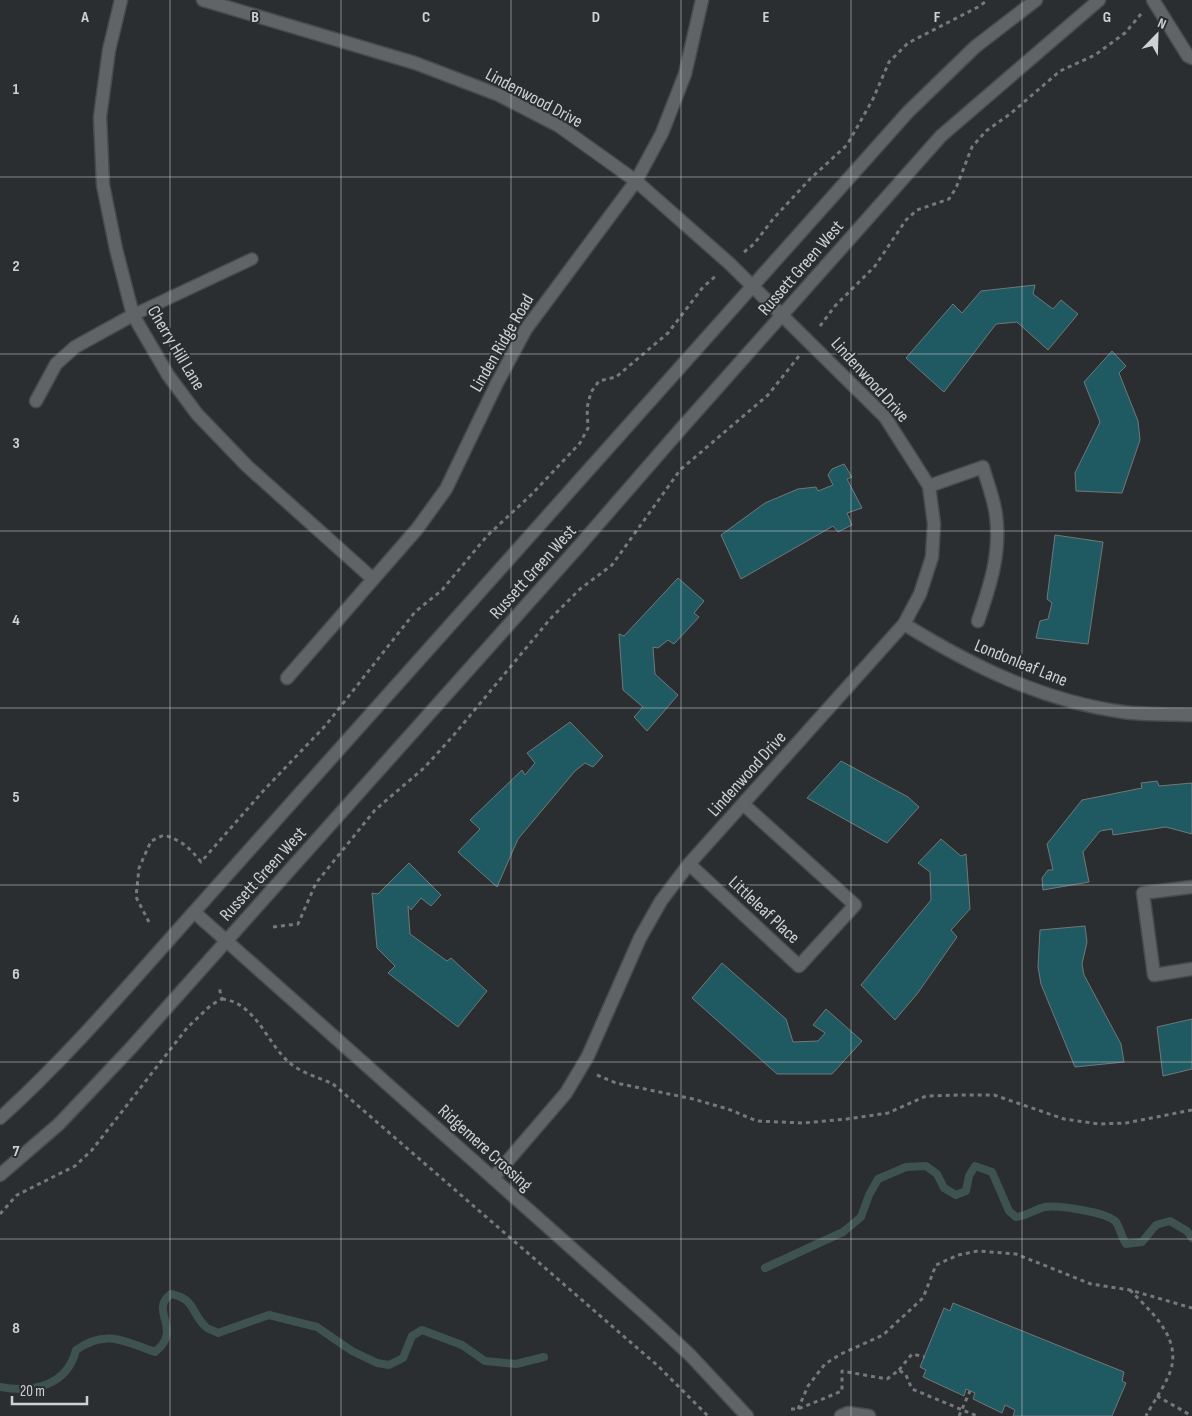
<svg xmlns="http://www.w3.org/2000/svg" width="1192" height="1416" viewBox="0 0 1192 1416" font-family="'Sofia Sans Condensed',sans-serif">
<rect width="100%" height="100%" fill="#2b2e31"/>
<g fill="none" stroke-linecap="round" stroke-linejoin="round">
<g stroke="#3e524e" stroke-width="8">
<path d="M765,1268L843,1232L861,1217L869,1195L878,1179L906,1167L926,1166L937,1174L944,1188L956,1195L966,1191L969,1176L975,1166L992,1172L1009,1211L1016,1217C1027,1216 1035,1209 1045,1207C1058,1205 1107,1212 1116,1222C1120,1228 1122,1238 1126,1244L1142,1242L1156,1225L1170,1221L1187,1231L1192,1238"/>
<path d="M0,1387C33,1393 67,1386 76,1350C106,1329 124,1341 155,1352C184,1329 148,1311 171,1294C196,1299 191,1314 206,1327C209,1330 215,1331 218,1333L269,1315L317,1327L352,1351L377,1363L389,1365L403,1358L412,1336L422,1330L462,1345L485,1361L516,1364L544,1357"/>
</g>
</g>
<g fill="#1f5a63" stroke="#717778">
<polygon points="1035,285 1033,294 1053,309 1061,300 1078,314 1048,350 1017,322 996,324 944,392 906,358 953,304 962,313 981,291"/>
<polygon points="1112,351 1126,366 1119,373 1138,421 1140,440 1122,493 1076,491 1075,473 1100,422 1084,382"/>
<polygon points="844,464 852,477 847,479 862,508 847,513 852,525 838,532 833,526 741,579 721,535 765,503 798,489 816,487 818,491 833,485 828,475 832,469"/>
<polygon points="1055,535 1103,542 1088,644 1036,638 1040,621 1048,619 1052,603 1047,599"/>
<polygon points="678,578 704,601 694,613 699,617 674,644 668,640 658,648 653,647 655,674 678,695 647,731 634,717 643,707 623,690 619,634 624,636"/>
<polygon points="570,722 603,756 593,767 585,763 575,771 518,839 497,887 458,852 480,829 470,820 522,770 525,775 535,763 527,753"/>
<polygon points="841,761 908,797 919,807 887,843 807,798"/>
<polygon points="1157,781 1159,786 1192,783 1192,834 1166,827 1113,835 1112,829 1100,831 1083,852 1089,882 1043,890 1042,878 1048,870 1053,870 1047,844 1082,800 1142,788 1141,783"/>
<polygon points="941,839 961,856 966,854 970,909 951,930 957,937 917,994 895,1020 861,985 931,900 930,872 918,863"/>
<polygon points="409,863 441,895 431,906 421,898 411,910 408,906 410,934 447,961 451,958 487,991 458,1027 388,973 395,966 377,948 372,893 378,894"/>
<polygon points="1085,926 1087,942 1082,964 1084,975 1121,1044 1124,1062 1075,1067 1041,984 1038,967 1040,930"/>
<polygon points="722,963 786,1019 793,1042 818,1041 825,1033 813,1025 826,1009 862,1041 832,1074 777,1074 692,998"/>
<polygon points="1192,1019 1192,1069 1163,1076 1157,1027"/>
<polygon points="953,1303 1124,1372 1122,1381 1126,1383 1112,1416 1013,1416 1015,1410 1005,1405 1002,1413 973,1399 975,1393 966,1389 964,1396 923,1377 926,1370 920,1367 944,1308 950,1311"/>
</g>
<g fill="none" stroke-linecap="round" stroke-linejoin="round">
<defs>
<polyline id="service" points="133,315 252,259"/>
<g id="minor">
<polyline points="121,0 109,50 100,117 103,185 116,249 133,315 168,375 197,414 247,466 373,579"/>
<polyline points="203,0 415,63 499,95 559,126 636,181 730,264 885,417 929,486 934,524 932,557 920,594 904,624 689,864 661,901 640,938 588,1056 566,1093 493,1178"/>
<polyline points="1153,0 1188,56 1192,58"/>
<polyline points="36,401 56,364 75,347 133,315"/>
<path d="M929,486L983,467C987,482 994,499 996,515C1001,553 990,586 978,621"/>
<path d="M904,624C972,666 1043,701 1123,712C1146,715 1169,714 1192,715"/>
<polyline points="287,678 417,529 446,489 497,383 526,329 636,181 662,133 685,74 702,0"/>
<polyline points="689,864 799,966 855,905 743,804"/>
<polyline points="1192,887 1143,893 1154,975 1192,969"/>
<polyline points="841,1416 848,1413 869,1416"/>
</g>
<g id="tertiary">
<polyline points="194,912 648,1316 690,1355 747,1416"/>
<path d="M0,1118C70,1055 131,982 194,912L908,112L975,47L1036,0"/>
<polyline points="0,1175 59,1124 130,1049 579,546 679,431 941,136 1099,0"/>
</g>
</defs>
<use href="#service" stroke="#484b4d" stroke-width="14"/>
<use href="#minor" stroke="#484b4d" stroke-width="15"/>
<use href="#tertiary" stroke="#484b4d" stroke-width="15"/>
<g stroke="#76787b" stroke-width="3" stroke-dasharray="4 4" stroke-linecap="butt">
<polyline points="744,252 754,244 773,219 810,179 847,145 873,99 889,62 908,43 978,7 988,0"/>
<polyline points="820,326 835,306 875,266 906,220 917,210 949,199 956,188 972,147 986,131 1010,114 1060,71 1095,55 1125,33 1141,14"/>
<path d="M149,922L136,897L139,868L151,841L164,835C181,840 190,848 201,862L264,790L326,725L415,612L442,590L487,536L533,493L580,443L588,428L587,408L591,392L599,381L616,377L668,333L703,287L717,275"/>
<polyline points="273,927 298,924 316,883 375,810 424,768 453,736 551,618 580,589 612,565 680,470 768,395 799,356"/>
<path d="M222,999C257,1003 267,1045 291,1064C302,1073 320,1078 333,1084L658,1366L708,1416"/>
<polyline points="597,1075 616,1083 693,1099 728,1109 757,1121 803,1123 847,1119 888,1113 926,1096 958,1095 994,1095 1064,1119 1099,1124 1126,1123 1192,1110"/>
<polyline points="0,1214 17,1195 75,1166 92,1150 187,1028 211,1005 222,999 219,987"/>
<path d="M1130,1290C1149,1310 1178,1334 1172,1365C1170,1379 1153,1402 1146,1416"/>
<polyline points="899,1370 912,1354 925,1357"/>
<polyline points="1157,1396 1192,1416"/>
<polyline points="791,1409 798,1409 842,1391 842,1371 887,1379 899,1370 906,1375 912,1389 977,1416"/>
<polyline points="798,1409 808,1386 825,1364 841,1354 883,1335 923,1298 936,1265 958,1255 978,1251 1016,1254 1091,1284 1130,1290 1192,1308"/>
<polyline points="959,1416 970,1391"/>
</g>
<use href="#service" stroke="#606467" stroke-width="11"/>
<use href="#minor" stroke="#606467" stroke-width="12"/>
<use href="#tertiary" stroke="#606467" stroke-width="12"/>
</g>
<path fill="none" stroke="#cfd1d3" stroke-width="1" stroke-opacity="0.55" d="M170,0V1416M341,0V1416M511,0V1416M681,0V1416M851,0V1416M1022,0V1416M0,177H1192M0,354H1192M0,531H1192M0,708H1192M0,885H1192M0,1062H1192M0,1239H1192"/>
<g text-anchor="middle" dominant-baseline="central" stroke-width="4" stroke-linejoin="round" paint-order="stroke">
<g font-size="18" fill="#cfd1d3" stroke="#2b2e31">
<text transform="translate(534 98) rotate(28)">Lindenwood Drive</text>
<text transform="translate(801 268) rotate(-49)">Russett Green West</text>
<text transform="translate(502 343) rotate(-60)">Linden Ridge Road</text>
<text transform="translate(176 348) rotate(59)">Cherry Hill Lane</text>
<text transform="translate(870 380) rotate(48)">Lindenwood Drive</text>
<text transform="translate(533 572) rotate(-48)">Russett Green West</text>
<text transform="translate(1021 663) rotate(22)">Londonleaf Lane</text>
<text transform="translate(747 774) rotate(-48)">Lindenwood Drive</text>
<text transform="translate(263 874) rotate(-48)">Russett Green West</text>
<text transform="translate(764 910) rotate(43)">Littleleaf Place</text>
<text transform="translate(485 1148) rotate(42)">Ridgemere Crossing</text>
</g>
</g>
<g font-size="16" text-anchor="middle" font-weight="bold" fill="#cfd1d3" stroke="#2b2e31" stroke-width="4" stroke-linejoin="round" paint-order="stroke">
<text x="85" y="22">A</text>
<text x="255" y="22">B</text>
<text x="426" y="22">C</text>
<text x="596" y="22">D</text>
<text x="766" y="22">E</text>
<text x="937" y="22">F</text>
<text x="1107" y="22">G</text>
<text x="16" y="94">1</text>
<text x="16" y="271">2</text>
<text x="16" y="448">3</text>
<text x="16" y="625">4</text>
<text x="16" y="802">5</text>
<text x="16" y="979">6</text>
<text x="16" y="1156">7</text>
<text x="16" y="1333">8</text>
</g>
<g transform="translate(1157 35) rotate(23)" stroke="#2b2e31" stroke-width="4" paint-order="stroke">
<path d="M0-4L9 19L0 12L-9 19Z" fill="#cfd1d3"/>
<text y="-8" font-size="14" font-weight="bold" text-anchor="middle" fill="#cfd1d3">N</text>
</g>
<path d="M12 1396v8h75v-8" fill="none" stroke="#cfd1d3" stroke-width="2.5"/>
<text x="20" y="1396" font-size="15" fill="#cfd1d3" stroke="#2b2e31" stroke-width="4" paint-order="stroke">20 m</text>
</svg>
